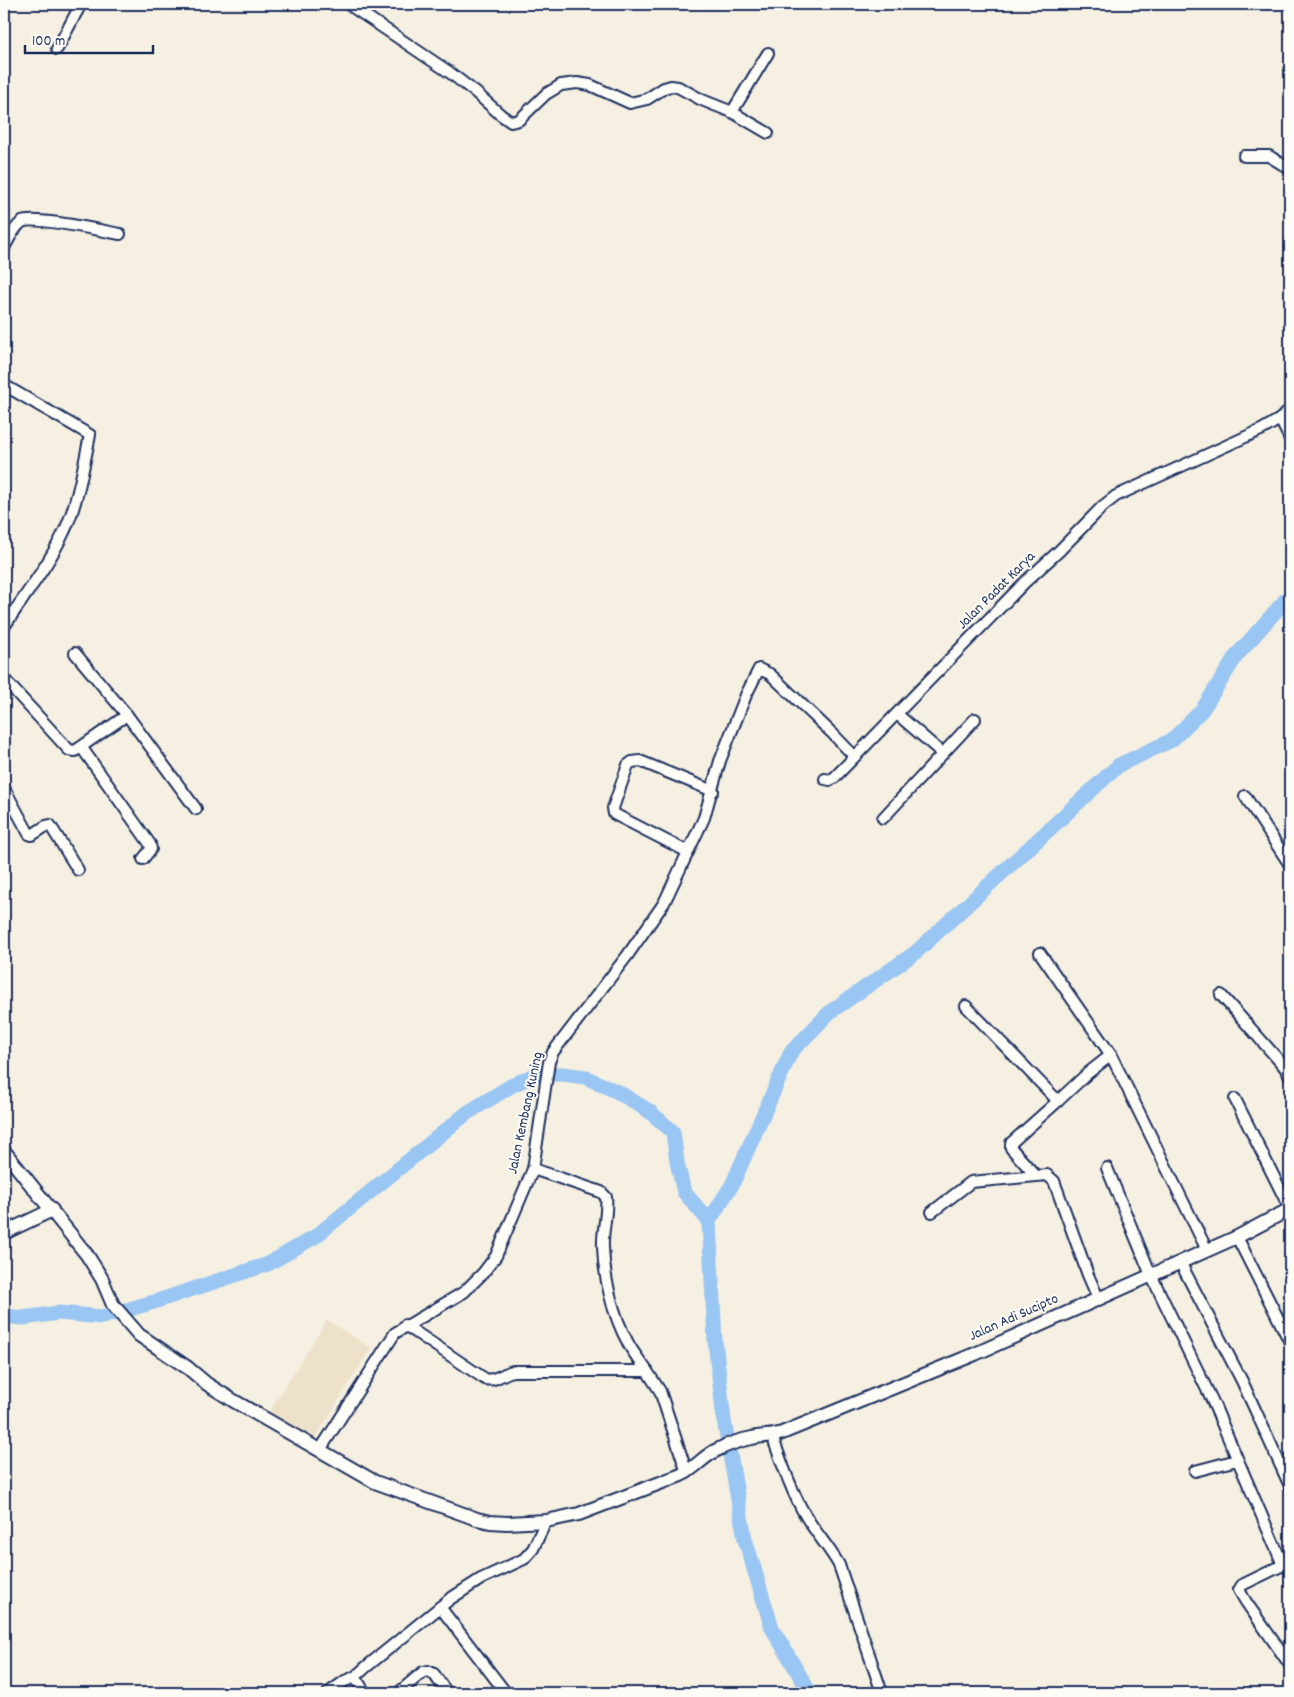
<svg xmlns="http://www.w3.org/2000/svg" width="1294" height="1697" viewBox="0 0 1294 1697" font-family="Dekko,sans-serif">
<rect width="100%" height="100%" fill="#f6f0e2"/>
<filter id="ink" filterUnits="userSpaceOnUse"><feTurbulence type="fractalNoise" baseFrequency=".02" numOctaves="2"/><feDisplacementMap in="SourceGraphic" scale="10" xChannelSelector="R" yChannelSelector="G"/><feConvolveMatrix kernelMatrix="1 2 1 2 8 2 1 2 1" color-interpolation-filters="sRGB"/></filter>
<g filter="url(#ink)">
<polygon fill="#eee1c9" points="327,1320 371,1348 314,1440 269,1412"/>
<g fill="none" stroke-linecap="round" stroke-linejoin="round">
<g stroke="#9ac6f3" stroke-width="15">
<polyline points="4,1316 23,1318 59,1313 102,1317 154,1302 268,1264 316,1236 467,1113 511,1086 534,1075 563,1074 585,1077 618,1092 649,1111 673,1132 677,1162 684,1192 709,1221"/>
<polyline points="810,1693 772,1628 745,1539 724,1420 715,1341 709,1221 732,1185 791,1052 830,1012 915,953 1119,765 1172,740 1202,710 1237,655 1290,595"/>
</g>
<defs>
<g id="minor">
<polyline points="348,4 449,72 475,92 501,115 511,122 519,120 546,94 561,85 577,83 590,85 630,103 647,99 664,88 671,86 678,87 702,100 732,112 768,133"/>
<polyline points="57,49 81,4"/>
<polyline points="732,112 768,53"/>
<polyline points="1244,156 1269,156 1290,169"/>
<path d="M4,248C8,240 15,227 22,222C33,216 104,231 120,234"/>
<path d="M4,385L90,435C84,464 77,506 64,532C48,566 24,596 4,627"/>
<polyline points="1280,419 1290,439"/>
<polyline points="4,679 69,750 75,751 127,715 75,653"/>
<polyline points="897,714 942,753"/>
<polyline points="127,715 196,809"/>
<polyline points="82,748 150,844 151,849 143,859"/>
<polyline points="825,779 830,780 834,778 1025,582 1059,551 1103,506 1116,496 1263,429 1280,419 1290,409"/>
<polyline points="4,788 29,834 32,835 46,826 50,825 78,870"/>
<polyline points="1245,796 1290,865"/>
<polyline points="883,818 975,719"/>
<polyline points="688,852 614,814 613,808 628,765 632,762 640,761 713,791"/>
<polyline points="1040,953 1111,1055 1207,1250"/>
<polyline points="1221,995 1284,1066"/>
<polyline points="966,1006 1058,1101 1088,1073 1111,1055"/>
<polyline points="1290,1061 1284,1066 1290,1076"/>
<polyline points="1235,1099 1290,1209"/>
<polyline points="1107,1168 1151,1275 1212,1400 1283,1565 1286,1567 1290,1566"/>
<path d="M533,1169L601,1192L606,1197C608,1214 602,1230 603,1247C604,1279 613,1315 628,1343C633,1353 641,1362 647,1371"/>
<polyline points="1035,1175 1011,1148 1011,1143 1058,1101"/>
<polyline points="932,1212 971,1182 1047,1175 1054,1181 1088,1275 1098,1298"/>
<polyline points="1237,1237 1290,1342"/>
<polyline points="1180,1262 1242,1381 1290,1486"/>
<path d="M405,1325L485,1379C495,1382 503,1373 513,1371H647L660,1391L687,1473"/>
<path d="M772,1436C782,1462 790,1489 804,1513C814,1531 829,1547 839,1565L882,1693"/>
<polyline points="320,1450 395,1333 464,1292 483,1273 496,1256 533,1169 549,1062 553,1052 627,956 664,903 704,818 720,761 746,695 759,669 770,674 833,734 854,756"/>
<polyline points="1195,1471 1237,1460"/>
<polyline points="1283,1565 1242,1585 1239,1590 1246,1602 1290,1665"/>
<polyline points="440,1607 506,1693"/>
<polyline points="328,1693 345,1681 355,1677"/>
<polyline points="365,1693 355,1677 366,1667 450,1599 481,1579 524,1559 533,1549 546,1521"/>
<polyline points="398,1693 423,1672 428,1671 434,1674 447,1693"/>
</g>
<g id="tertiary">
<path d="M4,1151L87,1255L102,1279L113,1305L139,1335L188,1368L207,1384L234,1401L375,1482L477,1519L490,1522L507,1523L546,1521L579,1514L681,1475C695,1469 704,1455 719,1449C729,1444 741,1440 752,1438C762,1435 772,1437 782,1433L975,1354L1237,1237L1290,1209"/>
<polyline points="4,1233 52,1210"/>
</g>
</defs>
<use href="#minor" stroke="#1b2f5e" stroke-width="14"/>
<use href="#tertiary" stroke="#1b2f5e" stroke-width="16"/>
<use href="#minor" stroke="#fdfcf7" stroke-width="10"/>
<use href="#tertiary" stroke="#fdfcf7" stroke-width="12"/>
</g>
</g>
<g text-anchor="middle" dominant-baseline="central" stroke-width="4" stroke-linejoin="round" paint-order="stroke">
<g font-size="15" fill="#1b2f5e" stroke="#fdfcf7">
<text transform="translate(997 591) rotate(-45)">Jalan Padat Karya</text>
<text transform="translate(526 1113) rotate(-78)">Jalan Kembang Kuning</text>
<text transform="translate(1014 1318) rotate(-24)">Jalan Adi Sucipto</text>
</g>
</g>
<rect width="1294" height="1697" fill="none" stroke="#fdfcf7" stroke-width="20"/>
<rect x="10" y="10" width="1274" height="1677" fill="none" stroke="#1b2f5e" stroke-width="2" filter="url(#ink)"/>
<path d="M25 45v8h128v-8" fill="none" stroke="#1b2f5e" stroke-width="2.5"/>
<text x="32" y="45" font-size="15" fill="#1b2f5e" stroke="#fdfcf7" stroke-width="4" paint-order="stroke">100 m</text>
</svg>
